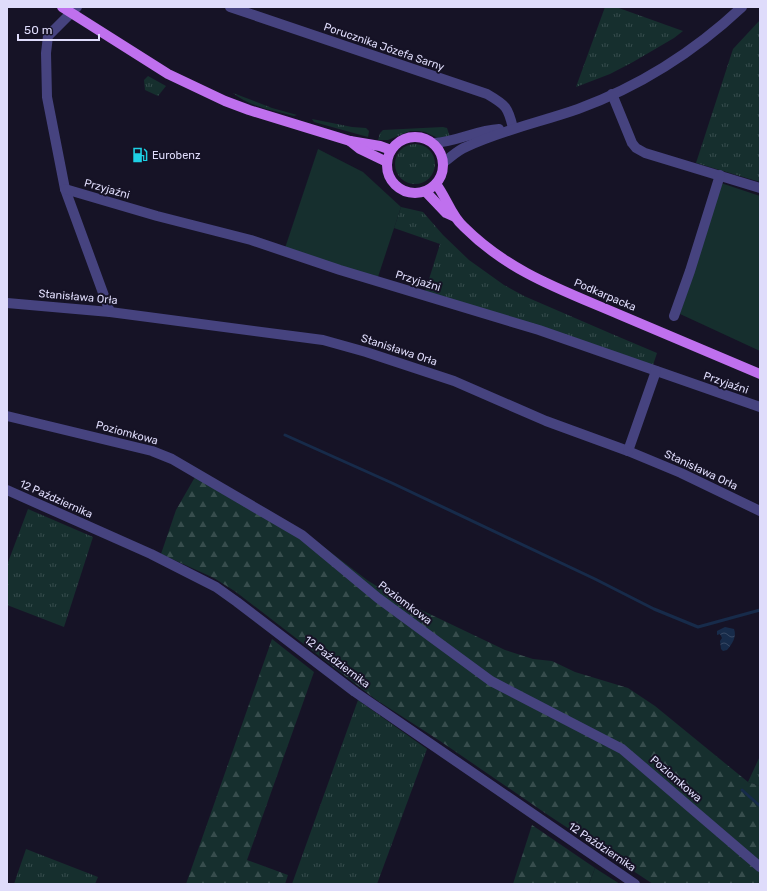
<svg xmlns="http://www.w3.org/2000/svg" width="767" height="891" viewBox="0 0 767 891" font-family="Rubik,sans-serif">
<defs>
<pattern id="grass-tufts" width="24" height="20" patternUnits="userSpaceOnUse"><rect width="24" height="20" fill="#162f2e"/><path d="M3 7l-1-3M5 7V3M7 7l1-3M15 17l-1-3M17 17v-4M19 17l1-3" fill="none" stroke="#374d4d"/></pattern>
<pattern id="forest-firs" width="22" height="20" patternUnits="userSpaceOnUse"><rect width="22" height="20" fill="#162f2e"/><path d="M5 1l3.5 6h-7zM16 11l3.5 6h-7z" fill="#374d4d"/></pattern>
<pattern id="water-waves" width="16" height="10" patternUnits="userSpaceOnUse"><rect width="16" height="10" fill="#172b4a"/><path d="M0 5q4-4 8 0t8 0" fill="none" stroke="#384965"/></pattern>
</defs>
<rect width="100%" height="100%" fill="#161326"/>
<g fill="url(#grass-tufts)">
<polygon points="605,7 616,7 683,31 674,38 633,62 610,74 576,87"/>
<polygon points="760,20 760,182 696,163 733,49"/>
<polygon points="148,76 166,86 158,96 145,90 144,80"/>
<path d="M233,93L272,108L297,115L294,116C274,111 248,106 233,93Z"/>
<polygon points="312,119 352,127 366,128 369,131 368,137 314,122"/>
<polygon points="443,127 447,128 450,137 440,139 425,132 419,131 410,131 388,140 378,140 380,133 383,130"/>
<circle cx="415" cy="164" r="20"/>
<polygon points="401,207 423,212 443,235 469,260 504,285 524,296 612,334 657,353 653,365 425,292 440,244 394,228"/>
<polygon points="28,509 93,537 64,627 7,605 7,565"/>
<polygon points="358,700 427,749 377,884 292,884"/>
<polygon points="760,756 760,786 748,782"/>
<polygon points="26,849 98,877 95,884 14,884"/>
</g>
<g fill="url(#forest-firs)">
<polygon points="195,477 312,538 367,580 394,597 505,650 533,659 552,661 575,672 628,688 655,706 748,782 760,786 760,884 653,884 548,815 440,741 375,699 236,592 214,578 161,554 176,510"/>
<polygon points="272,639 314,672 247,860 288,875 285,884 186,884"/>
<polygon points="532,825 595,868 589,884 513,884"/>
</g>
<g fill="#162f2e">
<polygon points="318,149 363,172 401,207 378,277 331,264 285,248"/>
<polygon points="721,183 760,196 760,351 680,314"/>
<polygon points="595,868 620,884 589,884"/>
</g>
<path fill="url(#water-waves)" d="M725,627L734,629C737,637 732,644 727,650L723,651L721,649L720,641L722,638L720,634L717,635V631Z"/>
<g fill="none" stroke-linecap="round" stroke-linejoin="round">
<g stroke="#172b4a" stroke-width="3">
<polyline points="285,435 392,483 595,579 654,609 698,627 760,610"/>
<polyline points="742,790 760,806"/>
</g>
<g stroke="#46437f" stroke-width="10">
<polyline points="77,7 48,36 46,53 47,97 65,189 110,312"/>
<path d="M230,7L487,94C506,105 508,107 513,128"/>
<polyline points="612,94 632,143 636,148 645,153 760,188"/>
<path d="M434,143C456,142 477,130 499,129"/>
<path d="M444,162C451,157 458,150 466,147C502,130 541,122 578,109C638,87 695,51 742,7"/>
<polyline points="65,189 157,216 251,240 340,270 539,330 760,407"/>
<polyline points="7,303 110,312 323,340 366,352 454,381 546,421 628,451 681,473 760,511"/>
<polyline points="674,316 690,271 720,175"/>
<polyline points="7,416 152,451 172,459 302,535 378,598 491,681 622,749 760,867"/>
<polyline points="628,451 656,371"/>
<polyline points="7,490 151,554 216,587 237,602 355,692 635,884"/>
</g>
<g stroke="#bf70ee" stroke-width="10">
<polyline points="62,7 168,74 225,101 249,110 350,141 380,146 391,150"/>
<circle cx="415" cy="165" r="28"/>
<polyline points="350,141 360,149 387,162"/>
<path d="M436,184C447,198 451,216 464,227C509,272 562,290 618,314C666,334 713,354 760,374"/>
<polyline points="426,192 446,213 455,217"/>
</g>
</g>
<defs>
<symbol id="fuel-bare" viewBox="-9 -9 18 18"><path d="M-5.5-6h7V0h2V4h1.3V-2.5L3-4.5l.8-.8L6-3V5H2.5V1h-1V6h-7ZM-4.2-4.7v3.2H.2V-4.7Z" fill="#1ed0e4" stroke="#161326" stroke-width="2.5" paint-order="stroke"/></symbol>
</defs>
<g fill-rule="evenodd">
<use href="#fuel-bare" x="129" y="144" width="22" height="22"/>
</g>
<g text-anchor="middle" dominant-baseline="central" stroke-width="4" stroke-linejoin="round" paint-order="stroke">
<g font-size="11" fill="#dfdcfb" stroke="#161326">
<text transform="translate(384 47) rotate(19)">Porucznika Józefa Sarny</text>
<text transform="translate(107 189) rotate(16)">Przyjaźni</text>
<text transform="translate(418 281) rotate(17)">Przyjaźni</text>
<text transform="translate(605 295) rotate(23)">Podkarpacka</text>
<text transform="translate(78 297) rotate(5)">Stanisława Orła</text>
<text transform="translate(399 350) rotate(18)">Stanisława Orła</text>
<text transform="translate(726 383) rotate(19)">Przyjaźni</text>
<text transform="translate(127 433) rotate(15)">Poziomkowa</text>
<text transform="translate(701 470) rotate(25)">Stanisława Orła</text>
<text transform="translate(56 499) rotate(24)">12 Października</text>
<text transform="translate(405 603) rotate(37)">Poziomkowa</text>
<text transform="translate(337 662) rotate(37)">12 Października</text>
<text transform="translate(676 779) rotate(41)">Poziomkowa</text>
<text transform="translate(602 847) rotate(34)">12 Października</text>
</g>
<g font-size="11" fill="#dfdcfb" stroke="#161326" text-anchor="start">
<text x="152" y="155">Eurobenz</text>
</g>
</g>
<rect width="767" height="891" fill="none" stroke="#dfdcfb" stroke-width="16"/>
<path d="M18 34v6h81v-6" fill="none" stroke="#dfdcfb" stroke-width="2"/>
<text x="24" y="34" font-size="12" fill="#dfdcfb" stroke="#161326" stroke-width="3" paint-order="stroke">50 m</text>
</svg>
